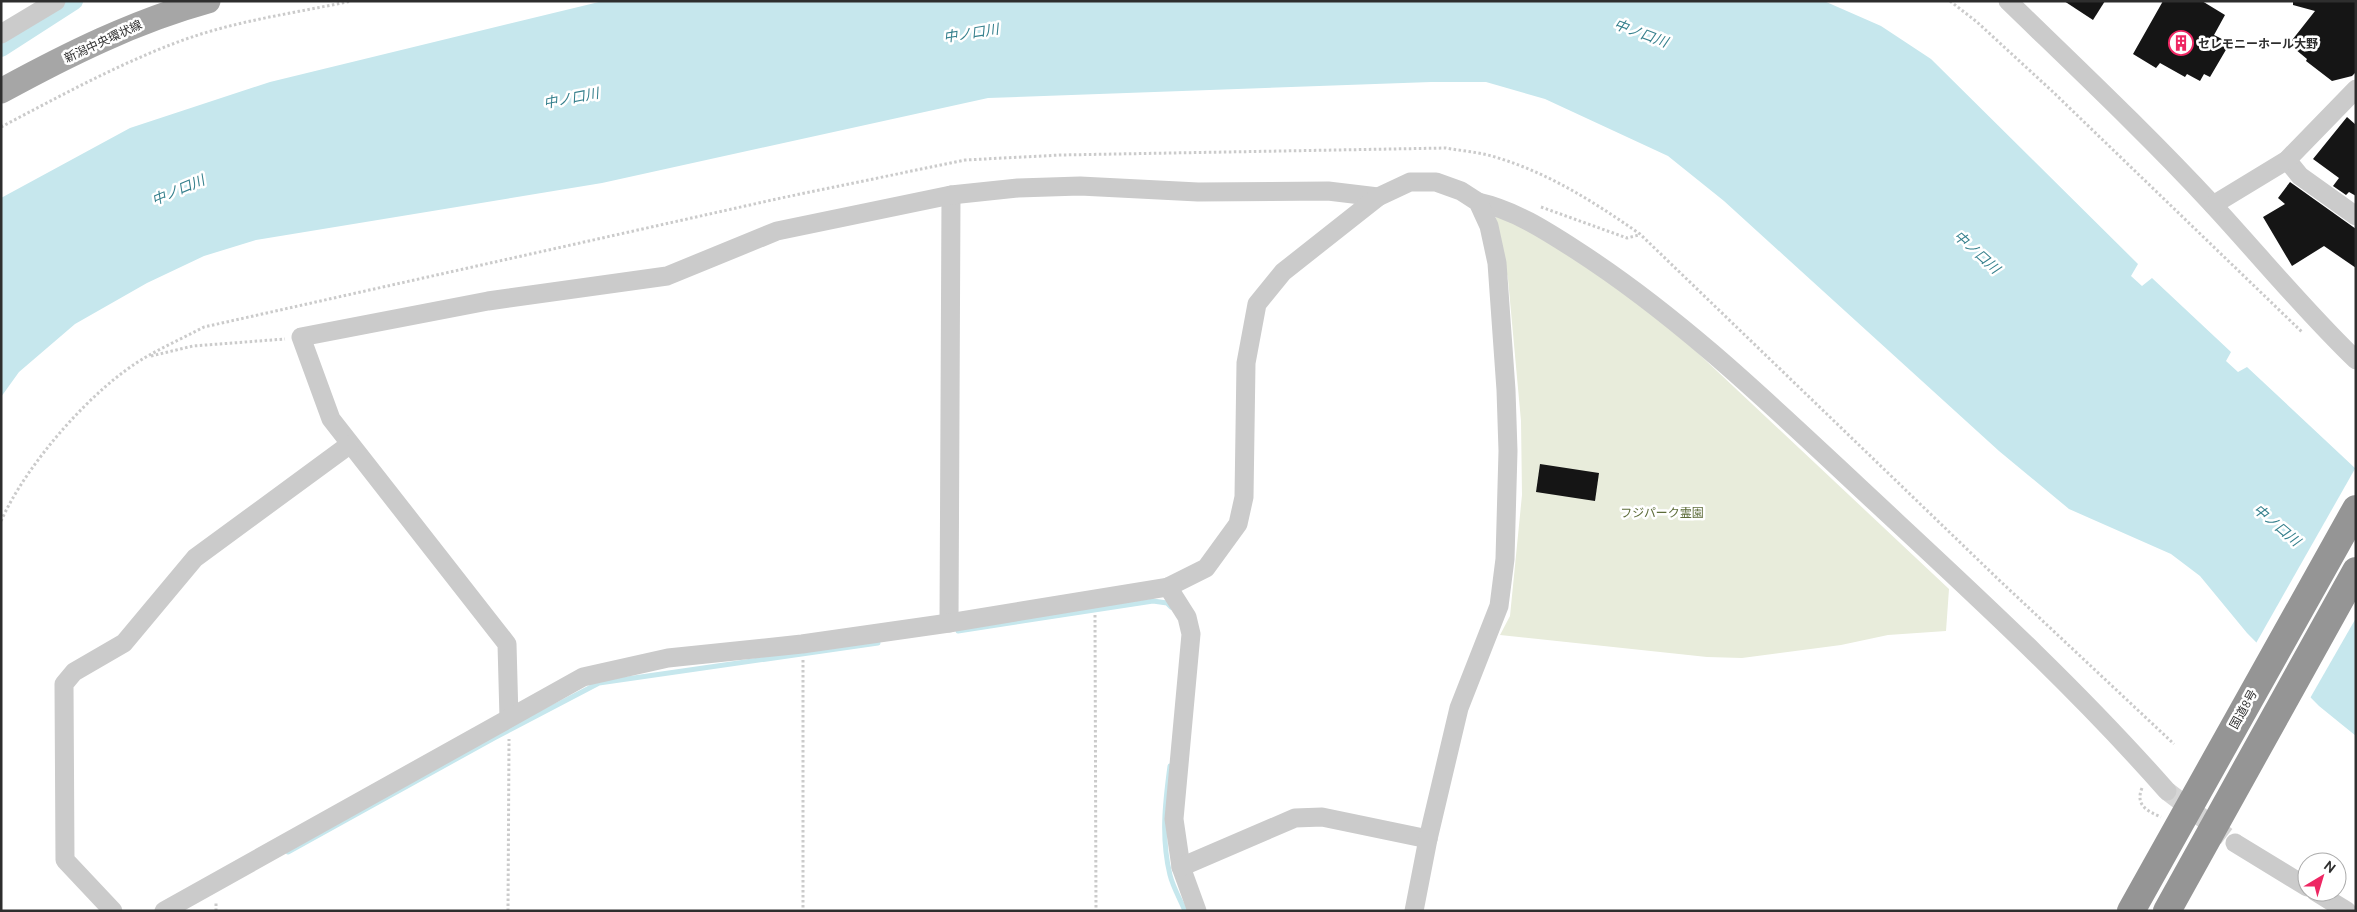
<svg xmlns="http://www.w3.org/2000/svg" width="2357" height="912" viewBox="0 0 2357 912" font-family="Ubuntu,'Noto Sans JP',sans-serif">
<rect width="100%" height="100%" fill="#fff"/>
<polygon fill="#e8ecdb" points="1495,214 1539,235 1627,293 1684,340 1949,589 1946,631 1888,635 1841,645 1742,658 1707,657 1500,635 1510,616 1522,495 1521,421 1508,279"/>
<polygon fill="#c6e7ed" points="603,1 1824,1 1881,26 1931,59 2138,264 2131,276 2142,286 2152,278 2231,352 2226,361 2238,372 2247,367 2356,469 2356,736 2319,706 2247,633 2200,576 2171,554 2069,509 1999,451 1724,201 1668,156 1545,99 1486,82 1431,82 988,98 602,183 256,240 204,256 147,283 75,324 19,372 1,397 1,198 130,128 270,82"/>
<polygon fill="#fff" points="2356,467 2356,618 2309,700 2255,645"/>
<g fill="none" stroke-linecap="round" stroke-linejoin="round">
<g stroke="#c6e7ed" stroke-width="5">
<polyline points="958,631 1153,601 1167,603 1171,607"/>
<path d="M1170,766C1165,803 1161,838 1170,875C1173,887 1180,899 1185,911"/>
<polyline points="288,852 494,738 599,683 878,643"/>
</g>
<polyline stroke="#c6e7ed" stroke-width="18" points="1,48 74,1"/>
</g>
<g fill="#151515">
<polygon points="2064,1 2105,1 2093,20"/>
<polygon points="2163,1 2202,1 2225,15 2214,35 2224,40 2221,45 2227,48 2210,77 2204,74 2200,81 2187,74 2185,77 2160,63 2156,68 2133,54"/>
<polygon points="2293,1 2356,1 2356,72 2352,76 2332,81 2306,61 2307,59 2289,44 2315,11 2293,5"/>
<polygon points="2347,117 2356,125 2356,196 2349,192 2346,195 2333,186 2339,178 2313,159"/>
<polygon points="2290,182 2356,229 2356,268 2324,246 2292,266 2263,217 2285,204 2278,198"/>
<polygon points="1540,464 1599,473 1595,501 1536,492"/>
</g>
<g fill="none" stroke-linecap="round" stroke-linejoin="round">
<polyline stroke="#d5d5d5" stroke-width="19" stroke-dasharray="19 9" stroke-linecap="butt" points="2167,791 2235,843"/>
<g stroke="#cbcbcb" stroke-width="3" stroke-dasharray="2.5 2.5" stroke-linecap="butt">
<polyline points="1950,1 1977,22 2052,91 2302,332"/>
<path d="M1,127C62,95 133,56 198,35C248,19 300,12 351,1"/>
<polyline points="1541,207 1627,238 1639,235"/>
<polyline points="151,356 193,346 285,339"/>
<path d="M1,521C26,465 92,388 146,357C165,346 185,337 204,327L781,198L965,160L1061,155L1446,148C1462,151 1479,152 1495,157C1549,173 1594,202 1640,234L1998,579L2174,744"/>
<polyline points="1095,615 1096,911"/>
<polyline points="803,660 803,911"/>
<path d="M2142,788C2135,805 2147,811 2161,817"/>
<polyline points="216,911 216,901"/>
<polyline points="508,911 509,739"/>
</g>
<g stroke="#cbcbcb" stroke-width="19">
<path d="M2008,1C2077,68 2147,134 2212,204C2260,256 2305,311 2356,360"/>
<polyline points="1,34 56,1"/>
<polyline points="2287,160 2300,176 2356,216"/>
<path d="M1478,202C1514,210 1545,230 1576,250C1680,317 1770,404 1860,488C1965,586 2072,683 2167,791"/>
<polyline points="2213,205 2287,160 2356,89"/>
<polyline points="1168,587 1187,617 1191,634 1174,819 1181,867 1197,911"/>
<polyline points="949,623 951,195"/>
<polyline points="509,718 507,644 331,419 301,337 488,301 667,276 777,231 951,195 1018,188 1080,186 1198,192 1328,191 1378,197"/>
<polyline points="2235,843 2307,887"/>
<polyline points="1181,867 1295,818 1322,817 1428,839"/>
<polyline points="2316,892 2347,911"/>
<polyline points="113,911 65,860 64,684 74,672 124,643 195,558 349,445"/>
<polyline points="164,911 583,677 668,658 802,644 949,623 1168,587 1206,568 1238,524 1244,497 1246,363 1257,304 1283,272 1378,197 1410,182 1436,182 1461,191 1478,202 1489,226 1497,263 1506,390 1508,451 1505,559 1499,606 1459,708 1428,839 1414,911"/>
</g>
<path stroke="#a6a6a6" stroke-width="25" d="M1,91C67,55 135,21 208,1"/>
<g stroke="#959595" stroke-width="28">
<polyline points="2131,911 2356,509"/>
<polyline points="2167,911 2356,571"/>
</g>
</g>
<defs>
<symbol id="building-ring" viewBox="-11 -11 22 22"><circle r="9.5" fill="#fff" stroke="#ee2763" stroke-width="1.5"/><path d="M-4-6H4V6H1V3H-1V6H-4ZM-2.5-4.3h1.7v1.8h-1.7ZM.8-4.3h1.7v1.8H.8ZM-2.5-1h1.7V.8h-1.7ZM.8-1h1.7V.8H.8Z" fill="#ee2763"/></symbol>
</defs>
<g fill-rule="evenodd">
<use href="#building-ring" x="2167" y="29" width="28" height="28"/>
</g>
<g text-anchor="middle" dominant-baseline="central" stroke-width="5" stroke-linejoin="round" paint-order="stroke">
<g font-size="12" fill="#2e2e2e" stroke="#fff">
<text transform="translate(103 41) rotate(-25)">新潟中央環状線</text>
<text transform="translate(2243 709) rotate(-61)">国道8号</text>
</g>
<g font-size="12" font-weight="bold" fill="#2e2e2e" stroke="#fff" text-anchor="start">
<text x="2198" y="43">セレモニーホール大野</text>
</g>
<g font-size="12" fill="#5d6c39" stroke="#fff">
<text x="1662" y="512">フジパーク霊園</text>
</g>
<g font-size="14" font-style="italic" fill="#36808d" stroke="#fff">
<text transform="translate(971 33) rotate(-9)">中ノ口川</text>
<text transform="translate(1641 33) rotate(20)">中ノ口川</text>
<text transform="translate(571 98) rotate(-11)">中ノ口川</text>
<text transform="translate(178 190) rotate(-23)">中ノ口川</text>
<text transform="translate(1977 252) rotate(42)">中ノ口川</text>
<text transform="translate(2277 525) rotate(40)">中ノ口川</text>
</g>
</g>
<rect width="2357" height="912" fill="none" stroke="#2e2e2e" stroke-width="5"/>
<g transform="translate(2322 877) rotate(38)"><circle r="24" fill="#ffffff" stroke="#ababab"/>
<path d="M0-4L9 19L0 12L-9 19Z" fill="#ee2763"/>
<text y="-8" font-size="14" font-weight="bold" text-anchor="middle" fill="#2e2e2e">N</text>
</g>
</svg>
